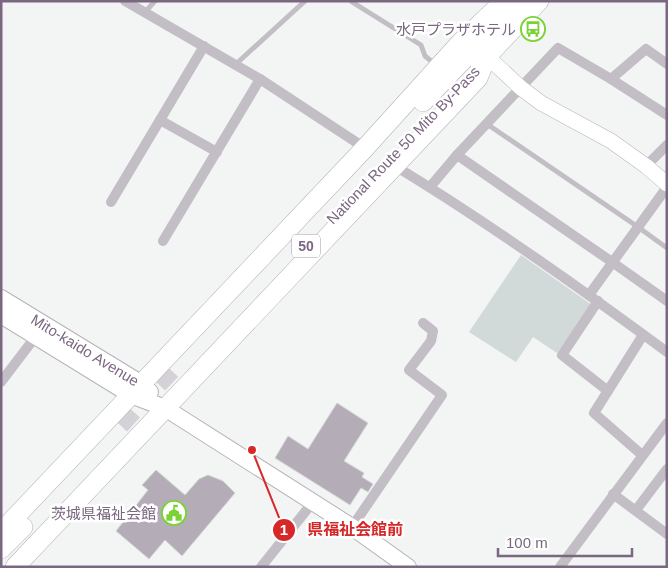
<svg xmlns="http://www.w3.org/2000/svg" width="668" height="568" viewBox="0 0 668 568" font-family="Arial,'Noto Sans JP',sans-serif">
<rect width="100%" height="100%" fill="#f2f5f3"/>
<polygon fill="#d1d9d9" points="521,255 592,305 557,353 533,337 516,362 469,332"/>
<g fill="#b4acb7" stroke="#d4d6d5">
<polygon points="337,403 368,423 344,461 364,473 362,477 373,484 368,492 361,488 350,505 275,458 288,436 308,449"/>
<polygon points="156,470 185,495 199,479 208,475 223,481 235,493 182,556 165,540 149,559 116,531 148,490 142,485"/>
</g>
<g fill="none" stroke-linecap="round" stroke-linejoin="round">
<polyline stroke="#d4d2d6" stroke-width="19" stroke-dasharray="19 9" stroke-linecap="butt" points="120,425 176,365"/>
<defs>
<polyline id="secondary" points="480,50 521,88 541,103 611,141 646,166 667,184"/>
<g id="primary">
<path id="s1" d="M1,298L142,384L150,392"/>
<polyline points="1,315 131,395 165,408 352,527 408,567"/>
</g>
<g id="highway">
<polyline points="480,64 539,1"/>
<polyline points="423,102 519,1"/>
<polyline points="1,532 365,148 460,43 504,1"/>
<polyline points="1,549 23,527"/>
<path d="M15,567C170,404 324,241 478,78L487,56"/>
</g>
</defs>
<use href="#secondary" stroke="#b9b3bb" stroke-width="16"/>
<use href="#primary" stroke="#b7b2b9" stroke-width="18"/>
<use href="#highway" stroke="#b6b1b7" stroke-width="20"/>
<g stroke="#c3bec5" stroke-width="5">
<polyline points="352,2 421,45 425,56 436,65"/>
<polyline points="145,12 155,1"/>
<polyline points="236,64 305,1"/>
<polyline points="487,124 638,227 667,248"/>
</g>
<g stroke="#c3bec5" stroke-width="10">
<polyline points="125,1 260,79 365,148"/>
<polyline points="611,79 667,115"/>
<polyline points="160,120 204,46"/>
<polyline points="457,155 612,262 667,301"/>
<path d="M395,166C489,223 579,287 667,352"/>
<polyline points="646,166 667,145"/>
<polyline points="430,187 457,155 558,48 611,79 646,49 667,64"/>
<polyline points="111,202 160,120 217,152"/>
<polyline points="163,241 260,79"/>
<polyline points="589,295 667,187"/>
<polyline points="598,301 562,355 608,391"/>
<polyline points="1,382 36,336"/>
<polyline points="642,455 594,413 643,335"/>
<polyline points="613,494 667,534"/>
<polyline points="636,510 667,469"/>
<polyline points="352,527 442,395 409,370 431,341 433,331 423,323"/>
<polyline points="261,567 313,502"/>
<polyline points="560,567 667,423"/>
</g>
<use href="#secondary" stroke="#fff" stroke-width="15"/>
<use href="#primary" stroke="#fff" stroke-width="16"/>
<use href="#highway" stroke="#fff" stroke-width="19"/>
</g>
<defs>
<symbol id="bus-ring" viewBox="-11 -11 22 22"><circle r="9.5" fill="#fff" stroke="#7bd235" stroke-width="1.5"/><path d="M-5-6H5V4H4V6H2V4H-2V6H-4V4H-5ZM-3.5-4V0h7V-4ZM-3.5 1.2v1.5H-2V1.2ZM2 1.2v1.5H3.5V1.2Z" fill="#7bd235"/></symbol>
<symbol id="civic-ring" viewBox="-11 -11 22 22"><circle r="9.5" fill="#fff" stroke="#7bd235" stroke-width="1.5"/><path d="M-.6-6.5H3V-4.5H.6V-3L4-1V1h2V6H-6V1h2V-1L-.6-3ZM-1.2 2.5V6h2.4V2.5Z" fill="#7bd235"/></symbol>
</defs>
<g fill-rule="evenodd">
<use href="#bus-ring" x="519" y="15" width="28" height="28"/>
<use href="#civic-ring" x="160" y="499" width="28" height="28"/>
</g>
<g text-anchor="middle" dominant-baseline="central" stroke-width="5" stroke-linejoin="round" paint-order="stroke">
<rect fill="#fff" stroke="#a295a6" stroke-width="1" x="292" y="234.5" width="28" height="23" rx="4"/>
<g font-size="14" font-weight="bold" fill="#7a6780">
<text x="306" y="246">50</text>
</g>
<g font-size="15" fill="#7a6780" stroke="#fff" text-anchor="end">
<text x="516" y="29">水戸プラザホテル</text>
<text x="156" y="513">茨城県福祉会館</text>
</g>
<g font-size="15" fill="#7a6780" stroke="#fff">
<text transform="translate(403 145) rotate(-46)">National Route 50 Mito By-Pass</text>
<text stroke="none"><textPath href="#s1" startOffset="99">Mito-kaido Avenue</textPath></text>
</g>
</g>
<path fill="none" stroke="#d62828" stroke-width="2" d="M252 450L284 530"/>
<g fill="#d62828" stroke="#fff" stroke-width="2">
<circle cx="252" cy="450" r="5"/>
<circle cx="284" cy="530" r="12"/>
</g>
<g font-size="15" text-anchor="middle" font-weight="bold" fill="#fff">
<text x="284" y="535">1</text>
</g>
<g font-size="16" text-anchor="middle" font-weight="bold" fill="#d62828" stroke="#fff" stroke-width="5" stroke-linejoin="round" paint-order="stroke">
<text x="355" y="535">県福祉会館前</text>
</g>
<rect width="668" height="568" fill="none" stroke="#7a6780" stroke-width="5"/>
<path d="M498 548v8h134v-8" fill="none" stroke="#7a6780" stroke-width="2.5"/>
<text x="506" y="548" font-size="15" fill="#7a6780" stroke="#ffffff" stroke-width="4" paint-order="stroke">100 m</text>
</svg>
